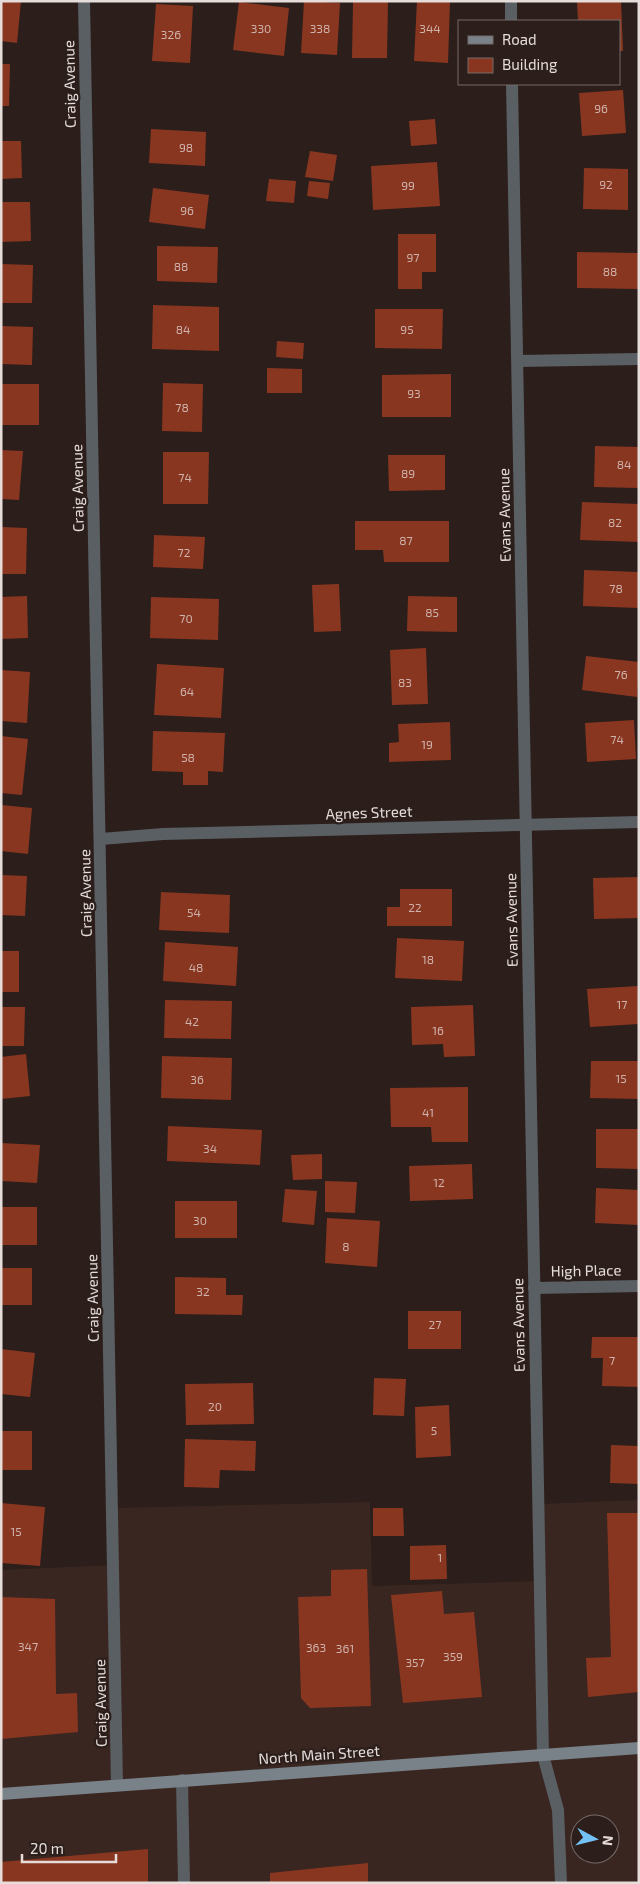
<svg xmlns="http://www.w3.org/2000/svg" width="640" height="1884" viewBox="0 0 640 1884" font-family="'Exo 2',sans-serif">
<rect width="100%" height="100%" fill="#2b1e1b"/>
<path fill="#3a2621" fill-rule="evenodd" d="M639,1500V1883H1V1570L114,1565L113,1508L370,1502L372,1586L542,1581L541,1504ZM580,1824H610V1854H580Z"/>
<g fill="#893621">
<polygon points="1,1 21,1 17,43 1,41"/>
<polygon points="304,1 340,3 337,55 301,53"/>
<polygon points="417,1 450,1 448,63 414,61"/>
<polygon points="621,1 623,51 619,51 619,21 578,21 577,2"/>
<polygon points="239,2 289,8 284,56 233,50"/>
<polygon points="353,2 388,2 387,58 352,58"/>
<polygon points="156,4 193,6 190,63 152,61"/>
<polygon points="1,64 10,64 9,106 1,106"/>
<polygon points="623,90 626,133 582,136 579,93"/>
<polygon points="435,119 437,144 411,146 409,121"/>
<polygon points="151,129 206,132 205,166 149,163"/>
<polygon points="1,141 21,141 22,178 1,179"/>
<polygon points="310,151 337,155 333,181 305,177"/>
<polygon points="437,162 440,206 373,210 371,166"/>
<polygon points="584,168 628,169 628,210 583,209"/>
<polygon points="269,179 296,181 294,203 266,201"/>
<polygon points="309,181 330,183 328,199 307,196"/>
<polygon points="153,188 209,195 205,229 149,222"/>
<polygon points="1,202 30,202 31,241 1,242"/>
<polygon points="398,234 436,234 436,272 422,272 422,289 398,289"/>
<polygon points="157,246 218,247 217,283 157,281"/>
<polygon points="577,252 639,253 639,289 577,288"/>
<polygon points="1,264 33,265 32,303 1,303"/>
<polygon points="153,305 219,307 219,351 152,349"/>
<polygon points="375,309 443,309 442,349 375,348"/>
<polygon points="1,326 33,327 32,365 1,364"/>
<polygon points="277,341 304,343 303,359 276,357"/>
<polygon points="267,368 302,369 302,393 267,393"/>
<polygon points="451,374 451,417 382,417 382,375"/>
<polygon points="163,383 203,384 202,432 162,431"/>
<rect x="1" y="384" width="38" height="41"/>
<polygon points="595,446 639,447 639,488 594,487"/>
<polygon points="1,450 23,451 19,500 1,499"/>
<polygon points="163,452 209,452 208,504 163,504"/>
<polygon points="388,455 445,455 445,490 389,491"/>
<polygon points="582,502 639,504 639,542 580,540"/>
<polygon points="355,521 449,521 449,562 384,562 383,550 355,550"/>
<polygon points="1,527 27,528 26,574 1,574"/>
<polygon points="154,535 205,537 203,569 153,567"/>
<polygon points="584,570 639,572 639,608 583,606"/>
<polygon points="339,584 341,631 314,632 312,585"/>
<polygon points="27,596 28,638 1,639 1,597"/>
<polygon points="408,596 457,597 457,632 407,631"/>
<polygon points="151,597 219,599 218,640 150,638"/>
<polygon points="426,648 428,704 392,705 390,650"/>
<polygon points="586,656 639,662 637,697 582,690"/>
<polygon points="157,664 224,668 221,718 154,715"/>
<polygon points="1,670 30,672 27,723 1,721"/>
<polygon points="634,720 636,759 587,762 585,723"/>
<polygon points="450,722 451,760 389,762 389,743 399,742 398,724"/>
<polygon points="153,731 225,733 223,772 208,771 208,785 183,785 183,772 152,771"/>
<polygon points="1,736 28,739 22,795 1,793"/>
<polygon points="1,805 32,808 28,854 1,851"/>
<polygon points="1,875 27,876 25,916 1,915"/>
<polygon points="639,877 639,918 594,919 593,878"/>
<polygon points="400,889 452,889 452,926 387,926 387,907 400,907"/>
<polygon points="161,892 230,895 229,933 159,930"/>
<polygon points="397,938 464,941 462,981 395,978"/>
<polygon points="165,942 238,947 236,986 163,981"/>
<rect x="1" y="951" width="18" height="41"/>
<polygon points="639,986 639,1024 590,1027 587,989"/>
<polygon points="165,1000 232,1001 231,1039 164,1038"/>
<polygon points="473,1005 475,1056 444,1057 443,1044 412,1045 411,1007"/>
<polygon points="1,1007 25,1007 24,1046 1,1046"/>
<polygon points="26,1054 30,1096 1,1099 1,1057"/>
<polygon points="162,1056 232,1058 231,1100 161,1098"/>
<polygon points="591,1061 639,1061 639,1099 590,1098"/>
<polygon points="468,1087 468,1142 432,1142 431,1127 391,1127 390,1088"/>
<polygon points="168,1126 262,1130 260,1165 167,1161"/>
<polygon points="596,1129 639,1129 639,1169 596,1168"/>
<polygon points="1,1143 40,1145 37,1183 1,1181"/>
<polygon points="322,1154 322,1179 293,1180 291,1155"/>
<polygon points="472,1164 473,1199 410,1201 409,1166"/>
<polygon points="325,1181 357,1182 355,1213 325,1212"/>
<polygon points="596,1188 639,1190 639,1225 595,1223"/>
<polygon points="285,1189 317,1191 314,1225 282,1222"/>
<rect x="175" y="1201" width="62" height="37"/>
<rect x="1" y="1207" width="36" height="38"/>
<polygon points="327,1218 380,1221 377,1267 325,1263"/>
<rect x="1" y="1268" width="31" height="37"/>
<polygon points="175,1277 226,1278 226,1295 243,1295 242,1315 175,1314"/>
<rect x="408" y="1311" width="53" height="38"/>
<polygon points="592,1337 639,1337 639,1387 602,1386 603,1358 591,1358"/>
<polygon points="1,1349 35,1353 30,1397 1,1394"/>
<polygon points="374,1378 406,1379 404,1416 373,1415"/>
<polygon points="253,1383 254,1424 186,1425 185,1384"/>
<polygon points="449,1405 451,1456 416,1458 415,1407"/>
<rect x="1" y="1431" width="31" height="39"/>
<polygon points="185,1439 256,1441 255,1471 220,1470 219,1488 184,1487"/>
<polygon points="611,1445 639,1446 639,1484 610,1483"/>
<polygon points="1,1503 45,1507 40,1566 1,1563"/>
<polygon points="373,1508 403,1508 404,1536 373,1536"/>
<polygon points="607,1513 639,1513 639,1692 588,1697 586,1658 611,1657"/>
<polygon points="446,1545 447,1579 410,1580 410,1546"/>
<polygon points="367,1569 371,1706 310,1708 301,1698 298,1597 331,1596 331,1570"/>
<polygon points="442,1591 444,1614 474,1612 482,1697 403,1703 391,1595"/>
<polygon points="1,1597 55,1599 56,1694 77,1693 78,1732 1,1739"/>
<polygon points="148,1849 148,1883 1,1883 1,1862"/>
<polygon points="368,1863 368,1883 270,1883 270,1873"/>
</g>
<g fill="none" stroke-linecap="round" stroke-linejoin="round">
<polyline stroke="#5a5f63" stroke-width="12" points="543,1755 558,1810 561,1883"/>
<g stroke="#5a5f63" stroke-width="12">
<polyline points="84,1 117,1785"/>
<polyline points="511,1 511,21"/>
<polyline points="512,84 543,1755"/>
<polyline points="518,361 639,359"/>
<polyline points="101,839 163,834 639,822"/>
<polyline points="534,1288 639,1286"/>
<polyline points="182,1780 184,1883"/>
</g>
<polyline stroke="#798289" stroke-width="12" points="1,1794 639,1748"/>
</g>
<g text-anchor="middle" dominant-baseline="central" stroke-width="4.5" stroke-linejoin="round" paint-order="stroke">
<g font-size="12" fill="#cfb3ac">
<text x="261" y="28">330</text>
<text x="320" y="28">338</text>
<text x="430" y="28">344</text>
<text x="171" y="34">326</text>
<text x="601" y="108">96</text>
<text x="186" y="147">98</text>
<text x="606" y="184">92</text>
<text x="408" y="185">99</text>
<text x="187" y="210">96</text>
<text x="413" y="257">97</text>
<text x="181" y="266">88</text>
<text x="610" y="271">88</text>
<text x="183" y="329">84</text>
<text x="407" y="329">95</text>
<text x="414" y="393">93</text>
<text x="182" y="407">78</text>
<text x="624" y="464">84</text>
<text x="408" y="473">89</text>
<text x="185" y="477">74</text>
<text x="615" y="522">82</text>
<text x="406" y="540">87</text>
<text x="184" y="552">72</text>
<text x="616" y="588">78</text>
<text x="432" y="612">85</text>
<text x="186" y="618">70</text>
<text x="621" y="674">76</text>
<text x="405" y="682">83</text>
<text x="187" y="691">64</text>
<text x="617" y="739">74</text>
<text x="427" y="744">19</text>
<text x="188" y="757">58</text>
<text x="415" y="907">22</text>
<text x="194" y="912">54</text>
<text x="428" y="959">18</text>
<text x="196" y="967">48</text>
<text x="622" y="1004">17</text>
<text x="192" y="1021">42</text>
<text x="438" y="1030">16</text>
<text x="621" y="1078">15</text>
<text x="197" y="1079">36</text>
<text x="428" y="1112">41</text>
<text x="210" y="1148">34</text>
<text x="439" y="1182">12</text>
<text x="200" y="1220">30</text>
<text x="346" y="1246">8</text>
<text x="203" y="1291">32</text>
<text x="435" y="1324">27</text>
<text x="612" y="1360">7</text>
<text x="215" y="1406">20</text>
<text x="434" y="1430">5</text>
<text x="16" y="1531">15</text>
<text x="440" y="1557">1</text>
<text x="28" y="1646">347</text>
<text x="316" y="1647">363</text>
<text x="345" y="1648">361</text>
<text x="453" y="1656">359</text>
<text x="415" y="1662">357</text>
</g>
<g font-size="15" fill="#e6dddb" stroke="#2b1e1b">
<text transform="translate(69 84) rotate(-91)">Craig Avenue</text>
<text transform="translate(77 488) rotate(-91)">Craig Avenue</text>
<text transform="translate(504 515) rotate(-91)">Evans Avenue</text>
<text transform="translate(369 812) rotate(-2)">Agnes Street</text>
<text transform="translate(85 893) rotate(-91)">Craig Avenue</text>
<text transform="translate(511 920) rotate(-91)">Evans Avenue</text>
<text transform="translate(586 1270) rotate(-1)">High Place</text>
<text transform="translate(92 1298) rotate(-91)">Craig Avenue</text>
<text transform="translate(518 1325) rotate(-91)">Evans Avenue</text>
<text transform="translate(100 1703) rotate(-91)">Craig Avenue</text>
<text transform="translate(319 1754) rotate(-4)">North Main Street</text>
</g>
</g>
<rect width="640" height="1884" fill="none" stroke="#e6dddb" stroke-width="5"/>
<rect x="458" y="20" width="162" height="65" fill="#2b1e1b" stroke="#766a68"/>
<rect x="468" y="36" width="25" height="8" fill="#798289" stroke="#766a68"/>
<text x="502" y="45" font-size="15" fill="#e6dddb">Road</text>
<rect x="468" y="58" width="25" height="15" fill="#893621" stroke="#766a68"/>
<text x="502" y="70" font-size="15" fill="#e6dddb">Building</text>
<g transform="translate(595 1839) rotate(97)"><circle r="24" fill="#2b1e1b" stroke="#766a68"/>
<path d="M0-4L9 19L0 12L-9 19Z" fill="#73c1f5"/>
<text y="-8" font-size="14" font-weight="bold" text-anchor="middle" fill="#e6dddb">N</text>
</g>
<path d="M22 1854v8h94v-8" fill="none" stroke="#e6dddb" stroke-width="2.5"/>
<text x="30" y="1854" font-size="15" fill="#e6dddb" stroke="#2b1e1b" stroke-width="4" paint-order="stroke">20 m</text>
</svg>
